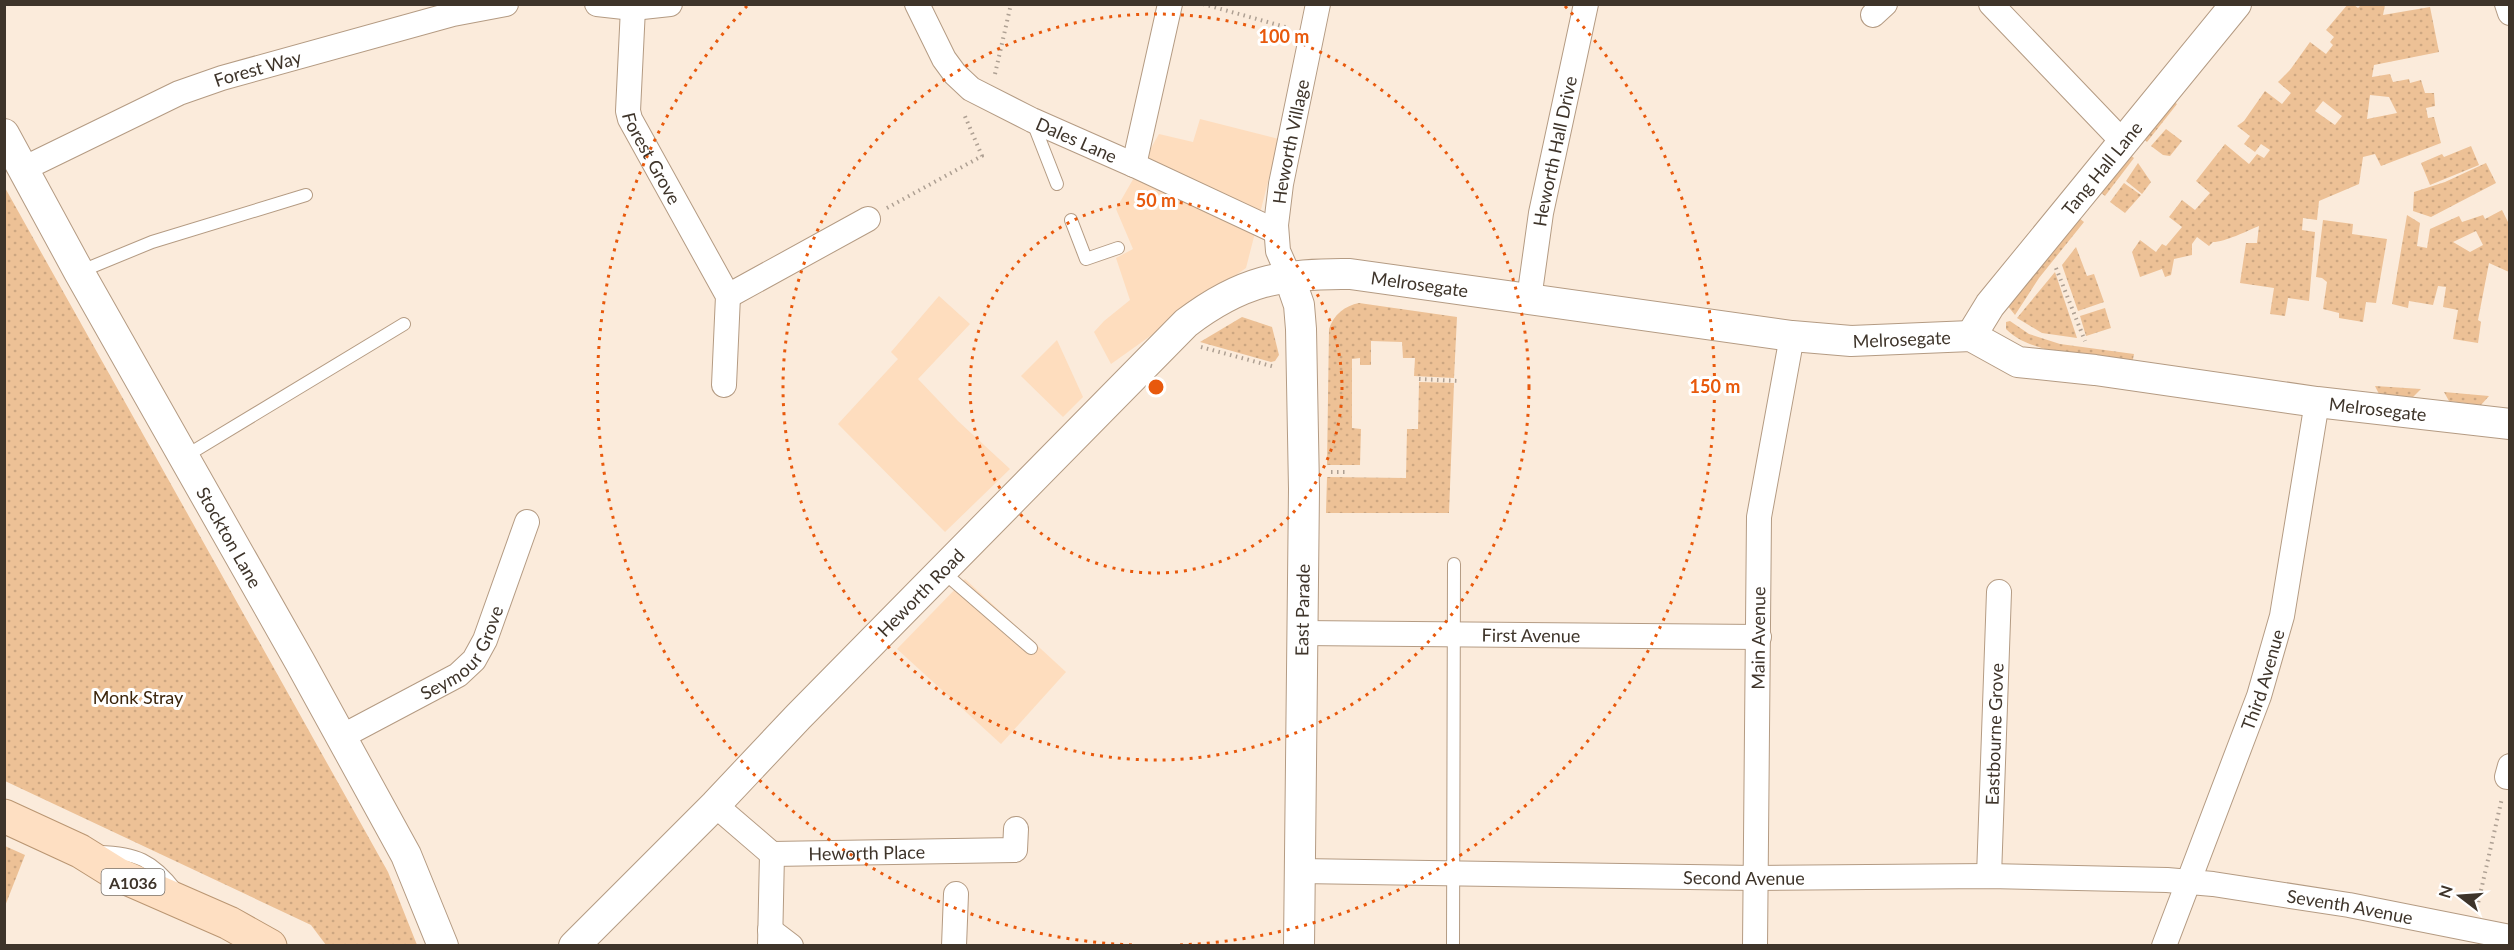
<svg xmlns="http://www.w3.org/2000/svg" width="2514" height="950" viewBox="0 0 2514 950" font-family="Lato,sans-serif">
<defs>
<pattern id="grass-dots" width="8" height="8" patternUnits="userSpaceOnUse" patternTransform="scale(1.5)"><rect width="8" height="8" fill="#edc196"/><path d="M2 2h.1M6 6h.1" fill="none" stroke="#cca681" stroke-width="1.8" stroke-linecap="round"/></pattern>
</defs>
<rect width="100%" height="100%" fill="#fbebdb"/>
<g fill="#feddbe">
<polygon points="1200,119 1279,139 1246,268 1111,364 1094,332 1104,321 1130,300 1116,258 1133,249 1116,209 1159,134 1193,142"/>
<polygon points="939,296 970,324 918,379 958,421 1010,469 945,532 838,424 898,359 891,352"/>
<polygon points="1057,340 1083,397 1063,417 1021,376"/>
<polygon points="965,579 1066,672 1001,744 897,649"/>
</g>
<g fill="url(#grass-dots)" fill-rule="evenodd">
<path d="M2348,4L2354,5L2358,8L2361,5H2385L2383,15L2430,7L2439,52L2374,65L2372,77L2390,74L2393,82L2409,79L2410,83L2421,80L2425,93H2434L2435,106L2426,108L2428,118L2434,117L2441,143L2381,166L2375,154L2363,157L2359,184L2319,201L2317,220L2303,218L2302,230L2315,232L2309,301L2288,298L2285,316L2270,314L2274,288L2240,283L2246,243H2257L2259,226C2247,231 2225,242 2213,242L2209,246L2197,237L2192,244V255L2174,259L2171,275L2165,277L2162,269L2140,277L2132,252L2140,240L2156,252L2162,244L2166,246L2182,227L2169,217L2182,200L2195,210L2210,193L2196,181L2225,144L2249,164L2257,154L2264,158L2270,150L2261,144L2255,152L2244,144L2250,136L2237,126L2244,121L2265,91L2282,104L2291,93L2278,82L2290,70L2310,42L2326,54L2333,45L2330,42L2334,37L2326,30ZM2370,95L2389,97L2397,113L2367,119ZM2323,101L2342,116L2335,125L2315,111Z"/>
<polygon points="2174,102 2177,104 2147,142 2144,139"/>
<polygon points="2166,129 2182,141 2170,156 2163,155 2151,146"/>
<polygon points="2471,146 2479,165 2430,185 2421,163 2442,154 2444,157"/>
<polygon points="2130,155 2134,158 2105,196 2100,192"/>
<polygon points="2138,163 2151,182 2142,194 2126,181"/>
<polygon points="2486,163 2496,183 2431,217 2413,211 2414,192 2445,182"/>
<polygon points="2124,183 2141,195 2125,213 2110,202"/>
<polygon points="4,186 388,872 417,945 326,945 311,925 5,781"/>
<path d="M2502,210L2509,224V272L2489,263L2478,320L2481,322L2478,343L2453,339L2458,310L2443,307L2446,287L2438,286L2433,305L2409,301L2408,308L2392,304L2407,215L2420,223L2417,246L2427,248L2430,229L2459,216L2462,222L2483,215L2485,219ZM2476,231L2483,245L2470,252L2453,242Z"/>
<polygon points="2079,218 2084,222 2039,278 2015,315 2007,305"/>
<polygon points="2323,220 2353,224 2352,234 2387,239 2376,303 2366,302 2363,322 2339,318 2339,313 2323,309 2327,282 2322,278 2316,277"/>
<polygon points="2076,247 2087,276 2094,274 2104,302 2078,311 2062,265"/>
<polygon points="2055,272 2077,338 2042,333 2017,318"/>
<path d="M1359,303L1457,317L1454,378L1414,376L1415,358H1403L1402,342L1371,341V365H1360V358L1352,359V428L1361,429L1360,465H1327L1329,329C1334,314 1345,306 1359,303Z"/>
<polygon points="2105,308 2111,328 2086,336 2080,316"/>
<polygon points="1242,317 1272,327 1279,355 1275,361 1271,362 1200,342"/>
<path d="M2010,321L2029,334L2060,344L2134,354L2132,364C2097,358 2031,355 2006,329V322Z"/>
<polygon points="1419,382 1454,383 1449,513 1326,513 1327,477 1406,478 1407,429 1418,429"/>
<polygon points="2375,386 2421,389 2413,397 2379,394"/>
<polygon points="2444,392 2489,396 2481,405 2449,401"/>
<polygon points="5,846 25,855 5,906"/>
</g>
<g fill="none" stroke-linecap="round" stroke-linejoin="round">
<defs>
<g id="service">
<polyline points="1032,120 1057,184"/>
<polyline points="1071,220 1086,259 1118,248"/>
<polyline points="79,272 152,242 306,195"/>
<polyline points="184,457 404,324"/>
<polyline points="942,571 1031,648"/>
<path d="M99,852C136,853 153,860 176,890"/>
<polyline points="1453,946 1454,564"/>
</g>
<g id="minor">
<polyline points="597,4 633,8 670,4"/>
<path id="s1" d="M917,4L944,59L955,74L971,89L1032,120L1134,165L1275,231"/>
<polyline points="1991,4 2124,143"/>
<polyline points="2507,4 2510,13"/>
<path id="s2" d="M633,8L628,111L630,119L728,296L724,385"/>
<polyline points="1873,15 1885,4"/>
<polyline points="1134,165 1170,4"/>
<path id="s3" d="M23,169L179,93L222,78L453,14L506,4"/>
<path id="s4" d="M1289,276L1278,251L1276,225L1281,184L1318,4"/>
<polyline points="728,296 868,219"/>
<path id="s5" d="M1529,299L1541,213L1586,4"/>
<path id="s6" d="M1301,633L1759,637"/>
<path id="s7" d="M341,737L458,675L474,660L485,640L527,522"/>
<polyline points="2507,777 2510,766"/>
<path id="s8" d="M715,805L772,854L1015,850L1016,829"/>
<path id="s9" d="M1300,871L1755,878L1989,876L2167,880L2213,884L2349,905L2510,937"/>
<path id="s10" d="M1989,876L1999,592"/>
<polyline points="770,930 791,946"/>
<polyline points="770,946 772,854"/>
<polyline points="954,946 956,894"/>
<path id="s11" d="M1755,946L1759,517L1792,336"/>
<path id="s12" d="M2164,946L2259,696L2282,616L2317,402"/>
</g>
<g id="tertiary">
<path id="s13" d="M4,134L79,272L300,662L406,855L443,946"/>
<polyline points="1289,276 1299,305 1301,329 1304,489 1299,946"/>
<path id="s14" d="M1971,336L1990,305L2236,4"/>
<path id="s15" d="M574,946L715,805L798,717L1186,323C1241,281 1281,273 1350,274L1792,336L1851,341L1971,336L2018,362L2095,370L2317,402L2510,424"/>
</g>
<polyline id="primary" points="4,816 80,851 117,874 229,923 270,946"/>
</defs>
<use href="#service" stroke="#b49b83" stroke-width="14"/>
<use href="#minor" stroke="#b49b83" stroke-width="26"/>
<use href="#tertiary" stroke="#b49b83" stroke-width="32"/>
<use href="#primary" stroke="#ba9672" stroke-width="35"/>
<g stroke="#aea093" stroke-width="4" stroke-dasharray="1.5 4.5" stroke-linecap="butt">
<polyline points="1203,4 1289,28"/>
<polyline points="995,74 1011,4"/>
<polyline points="887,208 982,156 964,114"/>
<polyline points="2056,268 2085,341"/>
<polyline points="1201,347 1275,367"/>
<polyline points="1419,379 1459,381"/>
<polyline points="1331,472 1349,472"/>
<polyline points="2477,908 2502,798"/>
</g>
<use href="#service" stroke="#fff" stroke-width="12"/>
<use href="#minor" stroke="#fff" stroke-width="24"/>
<use href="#tertiary" stroke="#fff" stroke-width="30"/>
<use href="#primary" stroke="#fedfc2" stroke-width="33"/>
</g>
<g fill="none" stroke="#e8590c" stroke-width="3" stroke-dasharray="3 6">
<circle cx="1156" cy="387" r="186"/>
<circle cx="1156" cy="387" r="373"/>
<path d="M1132 945A559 559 0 0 1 747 6M1565 6A559 559 0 0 1 1180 945"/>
</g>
<g text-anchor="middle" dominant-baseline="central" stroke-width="6" stroke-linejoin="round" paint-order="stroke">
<rect fill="#fff" stroke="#78716a" stroke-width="1.5" x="101.5" y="869" width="63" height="26" rx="4.5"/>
<g font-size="16" font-weight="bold" fill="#3e342a">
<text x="133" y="882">A1036</text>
</g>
<g font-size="18" fill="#3e342a" stroke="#fff">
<text stroke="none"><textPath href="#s3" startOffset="256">Forest Way</textPath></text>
<text stroke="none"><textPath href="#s1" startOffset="219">Dales Lane</textPath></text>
<text stroke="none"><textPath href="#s4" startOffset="138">Heworth Village</textPath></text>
<text stroke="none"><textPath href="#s5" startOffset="150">Heworth Hall Drive</textPath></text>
<text stroke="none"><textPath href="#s2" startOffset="156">Forest Grove</textPath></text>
<text stroke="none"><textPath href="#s14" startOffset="213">Tang Hall Lane</textPath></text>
<text stroke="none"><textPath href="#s15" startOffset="1119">Melrosegate</textPath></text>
<text stroke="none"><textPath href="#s15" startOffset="1605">Melrosegate</textPath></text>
<text stroke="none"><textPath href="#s15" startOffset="2091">Melrosegate</textPath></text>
<text stroke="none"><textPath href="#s13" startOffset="462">Stockton Lane</textPath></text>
<text stroke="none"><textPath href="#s15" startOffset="495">Heworth Road</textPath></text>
<text transform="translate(1302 610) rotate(-89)">East Parade</text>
<text stroke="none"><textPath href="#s6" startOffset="230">First Avenue</textPath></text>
<text stroke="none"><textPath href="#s11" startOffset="308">Main Avenue</textPath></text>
<text stroke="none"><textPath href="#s7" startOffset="152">Seymour Grove</textPath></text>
<text stroke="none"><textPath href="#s12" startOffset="284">Third Avenue</textPath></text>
<text stroke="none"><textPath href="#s10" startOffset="142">Eastbourne Grove</textPath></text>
<text stroke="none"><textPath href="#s8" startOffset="170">Heworth Place</textPath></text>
<text stroke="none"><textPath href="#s9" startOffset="444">Second Avenue</textPath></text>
<text stroke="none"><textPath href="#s9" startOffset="1052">Seventh Avenue</textPath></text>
</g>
<g font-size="18" fill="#3b240b" stroke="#fff">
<text x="138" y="697">Monk Stray</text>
</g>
</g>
<circle cx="1156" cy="387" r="9" fill="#e8590c" stroke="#fff" stroke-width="3"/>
<g font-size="18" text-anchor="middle" font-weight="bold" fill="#e8590c" stroke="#fff" stroke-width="6" stroke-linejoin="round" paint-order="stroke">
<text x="1284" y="43">100 m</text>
<text x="1156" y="207">50 m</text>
<text x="1715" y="393">150 m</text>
</g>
<rect width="2514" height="950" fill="none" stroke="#3e342a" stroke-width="12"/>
<g transform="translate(2460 896) rotate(287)" stroke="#ffffff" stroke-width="4.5" paint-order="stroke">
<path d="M0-4.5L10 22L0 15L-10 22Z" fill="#3e342a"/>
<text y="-9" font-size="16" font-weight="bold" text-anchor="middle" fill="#3e342a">N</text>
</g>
</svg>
